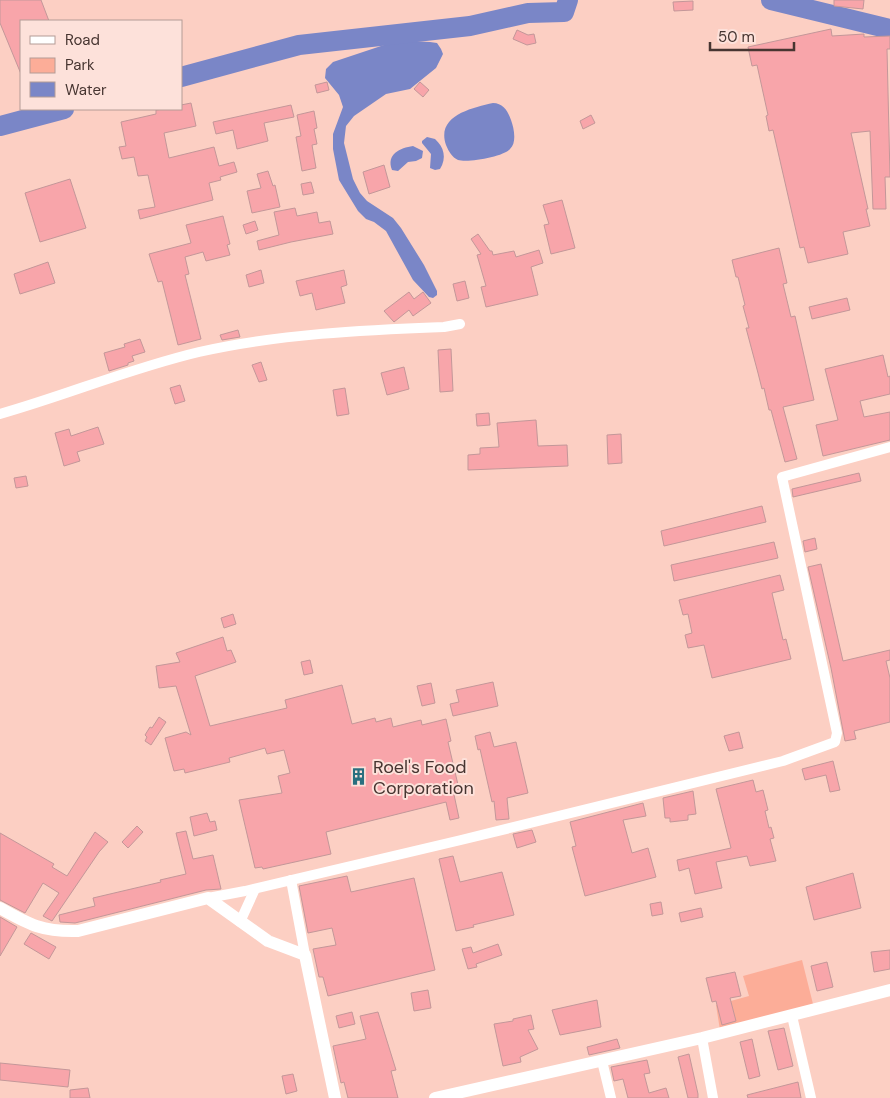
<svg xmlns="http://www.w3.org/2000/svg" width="890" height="1098" viewBox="0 0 890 1098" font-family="'DM Sans',sans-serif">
<rect width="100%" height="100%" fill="#fccfc3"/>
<polygon fill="#fcad98" points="802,960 814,1008 720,1030 716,1005 749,996 743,976"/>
<g fill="#7a86c7">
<polygon points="409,41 430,42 437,43 441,49 443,54 436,68 410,89 386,94 354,116 346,126 344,143 353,179 360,193 367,201 393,218 401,228 424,265 437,291 437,295 433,298 429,297 413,280 386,231 374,222 366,219 358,211 339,180 333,149 333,134 343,107 339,95 325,78 326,69 333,62 390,43"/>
<path d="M493,103C503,103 508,111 511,120C514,128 517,143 510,149C503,157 468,163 458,160C452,157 449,152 446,145C436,116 471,108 493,103Z"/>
<path d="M427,137L435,139C444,147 447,158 440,169L435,170L430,168L431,154L422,143V141Z"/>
<path d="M413,146L423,151L422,158L416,161L408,162L398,171L392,170C386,154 400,148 413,146Z"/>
</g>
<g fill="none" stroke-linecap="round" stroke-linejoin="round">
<g stroke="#7a86c7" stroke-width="20">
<polyline points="771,0 890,29"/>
<polyline points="181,77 299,45 470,26 528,13 564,12 568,0"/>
<polyline points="0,126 64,109"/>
</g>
</g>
<g fill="#f8a5aa" stroke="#c39799">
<polygon points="0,0 41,0 49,21 21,21 21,74 0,23"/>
<polygon points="834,0 864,0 863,9 834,6"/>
<polygon points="693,1 693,10 674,11 673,2"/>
<polygon points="831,29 832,36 864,34 864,37 890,36 890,49 887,49 890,177 885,177 886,209 873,209 870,131 851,133 868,209 866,209 870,226 843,232 848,254 808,263 804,247 800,248 773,130 769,131 766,116 768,115 757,65 752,66 748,47"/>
<polygon points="517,30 528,35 534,34 536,43 527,45 513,39"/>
<polygon points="327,82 329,90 317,93 315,85"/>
<polygon points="420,82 429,90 423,97 414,89"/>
<polygon points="191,103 196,126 164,133 169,158 214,147 219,166 234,162 237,172 220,177 221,180 209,183 213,200 140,219 138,210 155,207 148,175 138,176 134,157 122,159 119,147 126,146 121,122 156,114 156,110 163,109 181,109 181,105"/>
<polygon points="291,105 294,117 264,123 268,141 237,149 233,130 216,134 213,122"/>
<polygon points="314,111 317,128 314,129 317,144 312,145 316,168 302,171 296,137 301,136 297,115"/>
<polygon points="591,115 595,123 583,129 580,121"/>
<polygon points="384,165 390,187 369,194 363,172"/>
<polygon points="268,171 273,186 275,185 280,207 252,213 247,191 261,188 257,174"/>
<polygon points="70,179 86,228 40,242 25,193"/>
<polygon points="311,182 314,193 303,195 301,184"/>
<polygon points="562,200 575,248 551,254 544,225 549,224 543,205"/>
<polygon points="295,208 297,216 317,212 319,223 330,221 333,234 291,242 259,250 257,241 279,235 274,212"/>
<polygon points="223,216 230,244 227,245 230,255 206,261 203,252 185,257 189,274 185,275 201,339 178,345 162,281 158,282 149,254 191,243 186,225"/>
<polygon points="255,221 258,230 246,234 243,225"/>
<polygon points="478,234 490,251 492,251 493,255 514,251 516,257 539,250 543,263 531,267 538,295 486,307 481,287 486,286 477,255 481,254 471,239"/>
<polygon points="779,248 787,283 783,284 791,317 795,316 814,400 783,407 797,459 785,462 771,410 769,410 764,388 762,389 758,373 746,328 749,328 743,306 745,305 738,277 736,277 732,260"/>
<polygon points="48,262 55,283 20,294 14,274"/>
<polygon points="261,270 264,283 249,287 246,275"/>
<polygon points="344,270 347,285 341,287 345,303 316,310 312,293 300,296 296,281"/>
<polygon points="465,281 469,298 457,301 453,284"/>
<polygon points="409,292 414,299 423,292 431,303 413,316 409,310 394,322 384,311"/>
<polygon points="847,298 850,310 812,319 809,307"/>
<polygon points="238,330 240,337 222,340 220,335"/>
<polygon points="140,339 145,352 132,356 134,361 128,363 128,365 109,371 104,353 125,347 124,344"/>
<polygon points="451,349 453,391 440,392 438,350"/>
<polygon points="883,355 888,377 890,376 890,394 860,401 864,417 890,412 890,440 823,456 816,425 838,420 825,369"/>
<polygon points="261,362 267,380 259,382 252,365"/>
<polygon points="404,367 409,389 387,395 381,373"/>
<polygon points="180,385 185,401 175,404 170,388"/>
<polygon points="345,388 349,414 337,416 333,390"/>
<polygon points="489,413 490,425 477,426 476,414"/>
<polygon points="536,420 538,446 567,445 568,466 468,470 468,455 480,454 480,448 499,447 497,423"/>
<polygon points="98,427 104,444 77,452 80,461 64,466 55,433 69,429 71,436"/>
<polygon points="621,434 622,463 608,464 607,435"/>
<polygon points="859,473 861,481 793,497 792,489"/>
<polygon points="26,476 28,486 16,488 14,478"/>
<polygon points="762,506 766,522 664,546 661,531"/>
<polygon points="815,538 817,549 805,552 803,541"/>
<polygon points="774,542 778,558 674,581 671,565"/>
<polygon points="821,564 843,661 890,650 890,660 886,661 890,678 890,722 854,731 856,739 845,741 831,668 808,567"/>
<polygon points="780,575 784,590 772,593 783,640 786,639 791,659 712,678 704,645 688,648 685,635 692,633 688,614 683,615 679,600"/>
<polygon points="233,614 236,624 224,628 221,618"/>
<polygon points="223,637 227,651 231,650 236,662 195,676 210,726 287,708 285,700 342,685 352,724 375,718 376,722 391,718 393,727 421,720 422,725 446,719 451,741 448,742 459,789 453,790 459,818 450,820 446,802 326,832 331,854 263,869 262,867 255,868 239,800 282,793 278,776 290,773 284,750 267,754 265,748 229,758 230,762 185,773 184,769 174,771 165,738 186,732 191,735 176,686 159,688 156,666 180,662 176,653"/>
<polygon points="310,660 313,673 304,675 301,662"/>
<polygon points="493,682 498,706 453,716 450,704 459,702 456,690"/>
<polygon points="431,683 435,703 422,706 417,686"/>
<polygon points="159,717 166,722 151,745 145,741 147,737 145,735 150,727 152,728"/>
<polygon points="490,732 494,747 516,742 528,793 507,798 509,819 496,820 494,801 492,802 480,749 478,750 475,736"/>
<polygon points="739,732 743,748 729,751 724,736"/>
<polygon points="833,761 840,790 830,792 826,775 805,780 802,769"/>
<polygon points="753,780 756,792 763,790 768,810 765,811 769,828 771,827 774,838 770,839 776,861 750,866 747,856 716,862 722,888 695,894 689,868 679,871 677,860 731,848 716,789"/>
<polygon points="693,791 696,814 688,815 688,820 670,822 670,818 665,818 663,798"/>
<polygon points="643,803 646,816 623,820 632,853 648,848 656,877 585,896 572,847 576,846 570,822"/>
<polygon points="207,813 210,822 215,821 217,830 194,836 190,817"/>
<polygon points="137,826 143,832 128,848 122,842"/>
<polygon points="532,830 536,842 517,848 513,834"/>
<polygon points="186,831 193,859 213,855 221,889 206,890 75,923 60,922 59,915 95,906 93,898 161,882 160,880 186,874 176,833"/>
<polygon points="95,832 108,842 99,852 52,921 43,916 59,893 43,883 25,913 0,900 0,833 54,864 52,867 67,876"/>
<polygon points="453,856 460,882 502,872 514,915 473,925 474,927 456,931 439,859"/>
<polygon points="853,873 861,908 814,920 806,887"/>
<polygon points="347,876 351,892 414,878 435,970 328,996 323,977 319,977 313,949 336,945 332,928 308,933 299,886"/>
<polygon points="661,902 663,914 652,916 650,904"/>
<polygon points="701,908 703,917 681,922 679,913"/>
<polygon points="0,917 17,927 0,956"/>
<polygon points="31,933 56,947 49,959 24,944"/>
<polygon points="498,944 502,955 476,964 477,967 468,969 462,949 471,947 473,953"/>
<polygon points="890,950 890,969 874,972 871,952"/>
<polygon points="827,962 833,987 817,991 811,966"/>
<polygon points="735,972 741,996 730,998 736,1021 722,1025 716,1001 712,1002 706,978"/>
<polygon points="428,990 431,1008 414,1011 411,993"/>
<polygon points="597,1000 601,1027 560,1035 552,1010"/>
<polygon points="352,1012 355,1024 339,1028 336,1016"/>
<polygon points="378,1012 396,1070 391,1071 398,1098 348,1098 344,1082 341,1083 333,1046 366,1039 360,1016"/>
<polygon points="531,1015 534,1029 528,1030 538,1049 520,1057 521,1062 503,1066 494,1024 513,1021 513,1019"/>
<polygon points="784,1028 793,1066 778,1070 768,1031"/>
<polygon points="617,1039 620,1048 589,1055 587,1047"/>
<polygon points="752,1039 760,1076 749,1079 740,1042"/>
<polygon points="689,1054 698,1094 698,1098 688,1098 678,1057"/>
<polygon points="647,1060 650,1073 644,1074 649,1093 666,1088 669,1098 628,1098 623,1079 614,1081 611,1067"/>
<polygon points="0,1063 70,1070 68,1087 0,1080"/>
<polygon points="293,1074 297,1091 286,1094 282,1076"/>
<polygon points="798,1082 801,1098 748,1098 747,1095"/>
<polygon points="88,1088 90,1098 70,1098 70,1090"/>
</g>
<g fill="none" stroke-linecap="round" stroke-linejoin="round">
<g stroke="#fff" stroke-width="10">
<path d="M0,414C67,395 131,368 199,352C279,334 363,330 444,327L460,324"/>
<polyline points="291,880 305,955"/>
<polyline points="208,898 245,891 461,840 783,761 835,742 837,733 782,477 890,447"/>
<polyline points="240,922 255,889"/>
<polyline points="792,1016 811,1098"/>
<polyline points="702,1038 713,1098"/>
<polyline points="602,1061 611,1098"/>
</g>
<g stroke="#fff" stroke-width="12">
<path d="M0,908C30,925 43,932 78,931L208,898L268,941L305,955L335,1098"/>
<polyline points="435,1098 702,1038 890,990"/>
</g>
</g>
<defs>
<symbol id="building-bare" viewBox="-9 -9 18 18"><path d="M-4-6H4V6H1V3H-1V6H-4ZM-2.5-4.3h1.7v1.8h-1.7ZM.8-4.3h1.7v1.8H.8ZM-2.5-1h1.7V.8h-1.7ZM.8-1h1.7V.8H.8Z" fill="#2a6f7f" stroke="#fde1da" stroke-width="2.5" paint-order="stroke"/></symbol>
</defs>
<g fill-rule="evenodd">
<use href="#building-bare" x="346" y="764" width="25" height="25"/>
</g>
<g text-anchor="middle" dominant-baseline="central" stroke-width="4" stroke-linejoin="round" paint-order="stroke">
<g font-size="18" fill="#473531" stroke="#fde1da" text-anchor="start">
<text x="373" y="767">Roel's Food<tspan x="373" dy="21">Corporation</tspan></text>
</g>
</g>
<rect x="20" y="20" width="162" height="90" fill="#fde1da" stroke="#b49c96"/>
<rect x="30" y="36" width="25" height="8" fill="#ffffff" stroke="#b49c96"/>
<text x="65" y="45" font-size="15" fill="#473531">Road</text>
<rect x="30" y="58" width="25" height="15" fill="#fcad98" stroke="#b49c96"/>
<text x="65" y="70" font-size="15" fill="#473531">Park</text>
<rect x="30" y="82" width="25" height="15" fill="#7a86c7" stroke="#b49c96"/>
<text x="65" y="95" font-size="15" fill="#473531">Water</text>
<path d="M710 42v8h84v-8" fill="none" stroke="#473531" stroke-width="2.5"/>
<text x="718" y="42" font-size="15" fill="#473531" stroke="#fde1da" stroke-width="4" paint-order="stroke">50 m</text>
</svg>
